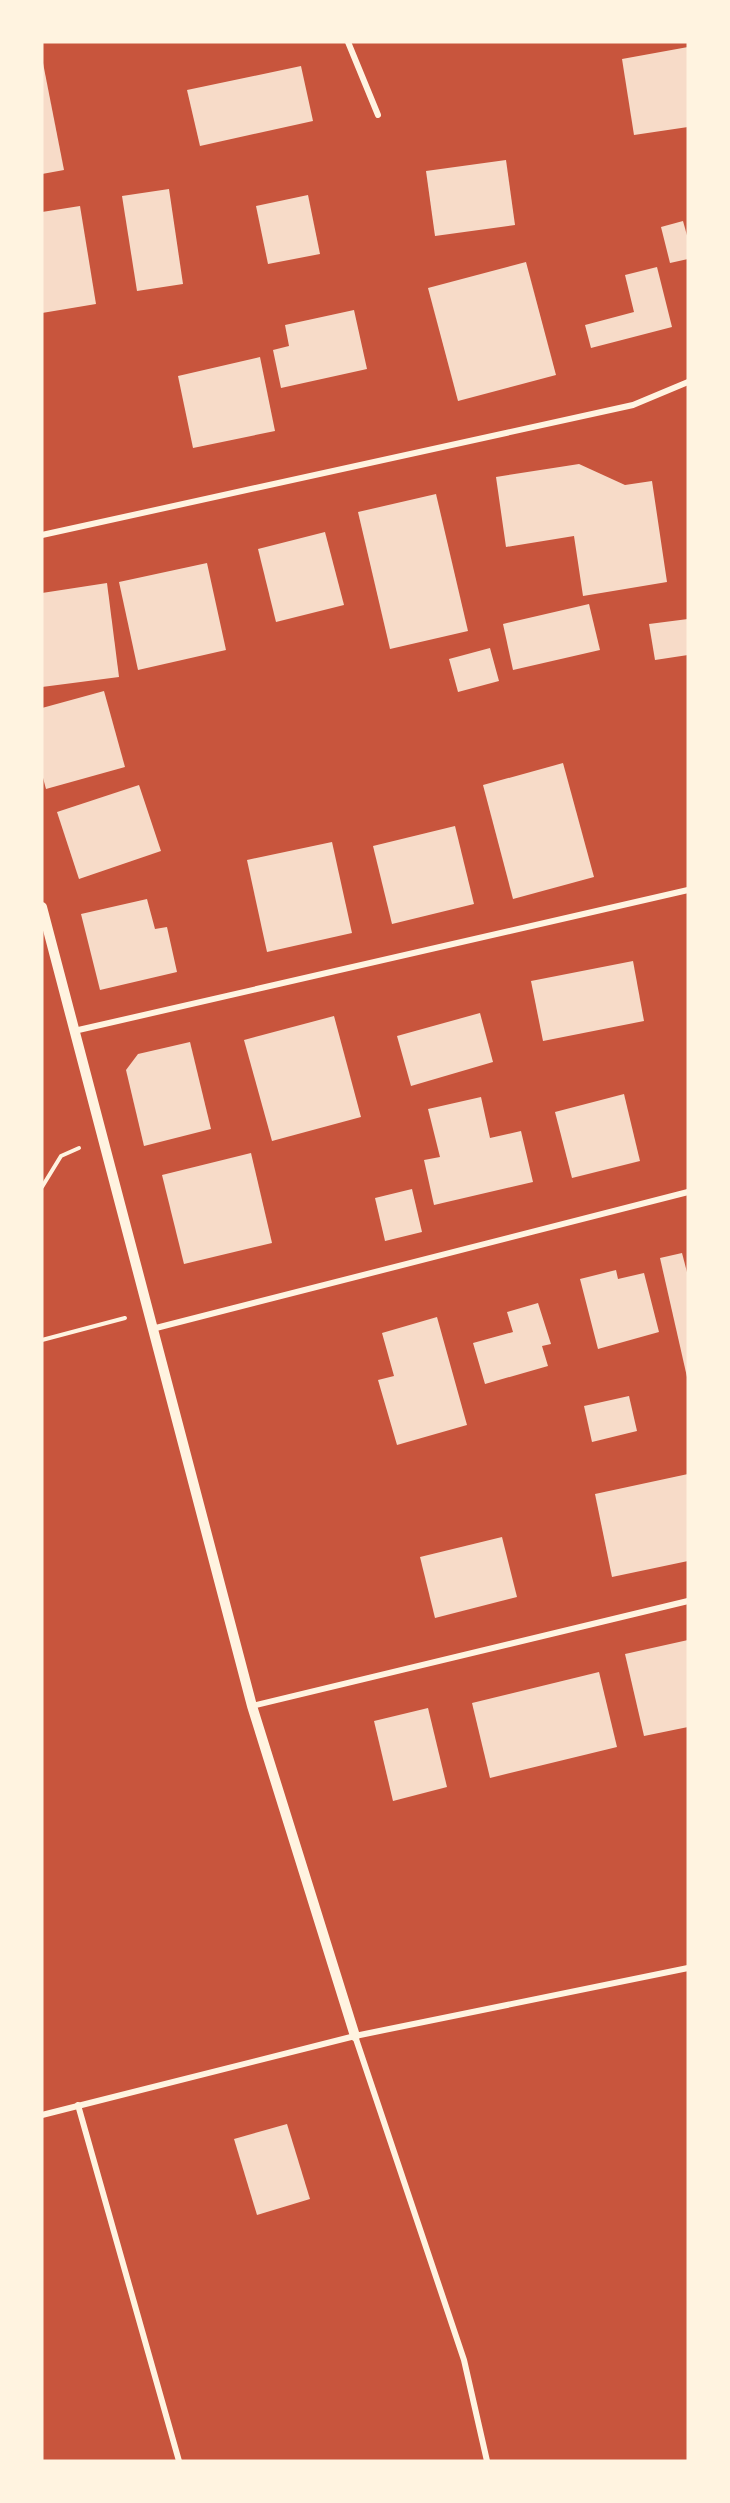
<svg xmlns="http://www.w3.org/2000/svg" width="730" height="2503" viewBox="0 0 730 2503" font-family="'Noto Sans',sans-serif">
<rect width="100%" height="100%" fill="#c8553d"/>
<g fill="#f7dbc8">
<polygon points="688,47 688,127 634,135 622,59"/>
<polygon points="42,58 64,170 42,174"/>
<polygon points="301,66 313,121 200,146 187,90"/>
<polygon points="506,160 515,225 435,236 426,171"/>
<polygon points="169,189 183,284 137,291 122,196"/>
<polygon points="308,195 320,254 268,264 256,206"/>
<polygon points="80,206 96,304 42,313 42,212"/>
<polygon points="683,221 688,239 688,259 670,263 661,227"/>
<polygon points="526,262 556,375 458,401 428,288"/>
<polygon points="657,267 672,327 591,348 585,325 634,312 625,275"/>
<polygon points="354,310 367,369 281,388 273,350 289,346 285,325"/>
<polygon points="260,357 275,431 193,448 178,376"/>
<polygon points="579,464 625,485 652,481 667,582 583,596 574,536 506,547 496,477"/>
<polygon points="436,494 468,631 390,649 358,512"/>
<polygon points="325,532 344,605 276,622 258,549"/>
<polygon points="207,563 226,650 138,670 119,582"/>
<polygon points="107,583 119,677 42,687 42,593"/>
<polygon points="589,604 600,650 513,670 503,624"/>
<polygon points="688,619 688,655 655,660 649,624"/>
<polygon points="490,648 499,681 458,692 449,659"/>
<polygon points="104,691 125,767 46,789 42,774 42,708"/>
<polygon points="563,763 594,877 513,899 483,785"/>
<polygon points="139,785 161,851 79,879 57,812"/>
<polygon points="455,826 474,904 392,924 373,846"/>
<polygon points="332,842 352,933 267,952 247,860"/>
<polygon points="147,899 155,929 167,927 177,972 100,990 81,914"/>
<polygon points="633,961 644,1021 543,1041 531,981"/>
<polygon points="480,1013 493,1062 411,1086 397,1036"/>
<polygon points="334,1016 361,1117 272,1141 244,1040"/>
<polygon points="190,1042 211,1129 144,1146 126,1070 138,1054"/>
<polygon points="624,1094 640,1161 572,1178 555,1112"/>
<polygon points="481,1097 490,1138 521,1131 533,1182 434,1205 424,1160 440,1157 428,1109"/>
<polygon points="251,1153 272,1243 184,1264 162,1175"/>
<polygon points="412,1189 422,1232 385,1241 375,1198"/>
<polygon points="682,1253 688,1276 687,1377 660,1258"/>
<polygon points="616,1270 618,1279 644,1273 659,1332 598,1349 580,1279"/>
<polygon points="538,1303 551,1344 542,1346 548,1366 485,1384 473,1343 513,1332 507,1312"/>
<polygon points="437,1317 467,1425 397,1445 378,1380 394,1376 382,1333"/>
<polygon points="629,1396 637,1431 592,1442 584,1406"/>
<polygon points="688,1474 688,1561 612,1577 595,1494"/>
<polygon points="502,1537 517,1597 435,1618 420,1557"/>
<polygon points="688,1640 688,1727 644,1736 625,1654"/>
<polygon points="599,1672 617,1747 490,1778 472,1703"/>
<polygon points="428,1708 447,1787 393,1801 374,1721"/>
<polygon points="287,2124 310,2199 257,2215 234,2139"/>
</g>
<g fill="none" stroke-linecap="round" stroke-linejoin="round">
<g stroke="#fff3e0" stroke-width="4">
<polyline points="42,1187 61,1156 79,1148"/>
<polyline points="42,1340 125,1318"/>
</g>
<g stroke="#fff3e0" stroke-width="6">
<polyline points="348,42 378,115"/>
<polyline points="42,535 633,405 688,382"/>
<polyline points="74,1031 688,890"/>
<polyline points="152,1329 688,1192"/>
<polyline points="252,1706 688,1601"/>
<polyline points="355,2036 464,2360 487,2461"/>
<polyline points="78,2105 179,2461"/>
<polyline points="42,2115 355,2036 688,1968"/>
</g>
<polyline stroke="#fff3e0" stroke-width="10" points="42,907 252,1706 355,2036"/>
</g>
<rect width="730" height="2503" fill="none" stroke="#fff3e0" stroke-width="87"/>
</svg>
